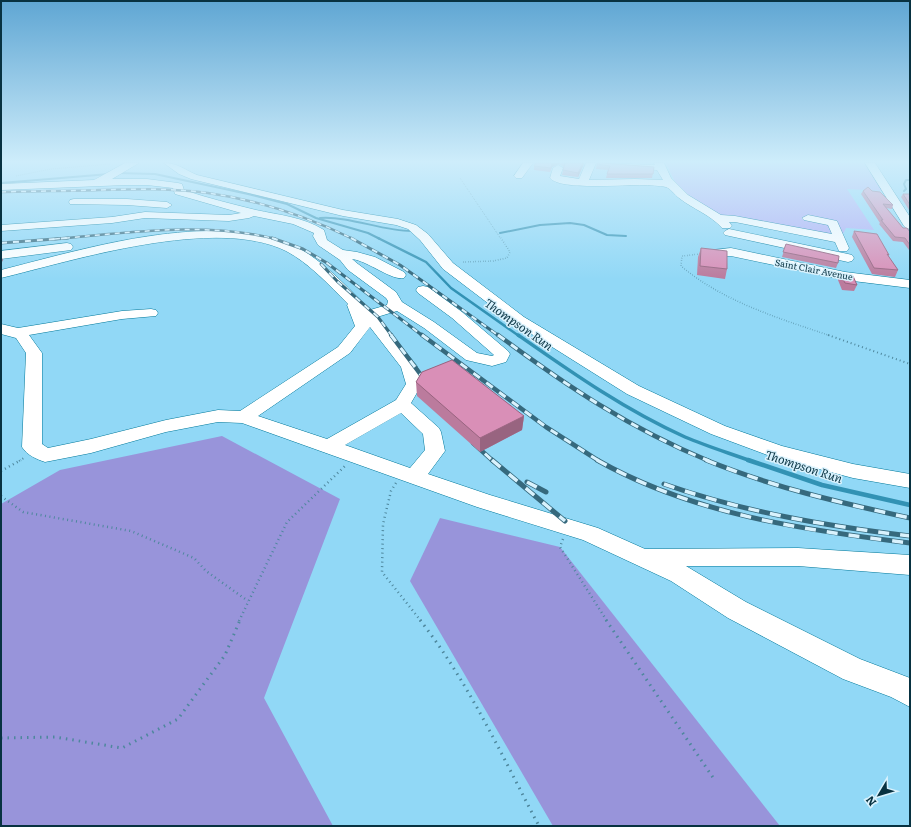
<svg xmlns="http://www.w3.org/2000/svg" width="911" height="827" viewBox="0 0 911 827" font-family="Literata,serif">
<rect width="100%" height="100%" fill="#91d8f6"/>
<polygon fill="#b4b1f5" points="666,163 864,163 870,168 887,191 847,189 874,230 846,228 841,238 721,216 678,188"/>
<g fill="#9894da">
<polygon points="222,436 340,499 264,698 333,826 1,826 1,504 60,470"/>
<polygon points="440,518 560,547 780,826 553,826 410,581"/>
</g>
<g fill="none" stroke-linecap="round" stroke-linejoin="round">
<g stroke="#3292b4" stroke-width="2">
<polyline points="118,173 155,174 248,194 287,204 316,218 368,233 380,239"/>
<polyline points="1,183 109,174"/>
<polyline points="904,191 906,189 904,184 906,180 910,180"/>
<path d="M320,218C351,216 381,231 412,231"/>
<polyline points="500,233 540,225 570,223 584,225 607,235 626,236"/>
</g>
<polyline stroke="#3292b4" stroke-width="2.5" points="378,238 426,262 451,288 519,336"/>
<path stroke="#3292b4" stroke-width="3.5" d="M518,335C571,372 625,410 685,437C706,446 729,453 751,461"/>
<polyline stroke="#3292b4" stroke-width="4.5" points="748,460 822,485 910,505"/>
<defs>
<g id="minor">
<path d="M125,163H139L112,179H147L178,183L182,184L184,190C207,198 232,204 256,210C279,215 303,217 324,230L327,240L343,250L357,252L375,257L404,272L406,275L404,278C392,281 368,261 352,259L358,264L396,292L402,302L434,322L477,353L492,356L494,355L452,318L418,293L416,290L418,287L423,286L428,287L462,312L508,351L510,354L506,362L492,366L466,360L424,328L397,311L377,317L417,366L422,384L411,403L439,428L441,432L445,451L428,474L490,495L598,528L645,549L798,548L910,555V575L798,566H686L746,602L860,659L910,678V707L891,697L843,679L728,618L671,581L583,540L477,507L242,423L218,422L166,432L91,453L45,462C36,459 27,455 22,447L26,353L16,338L1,334V324L18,328L122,311L151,309L156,310L158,313L156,316L122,319L29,335L42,353V444L48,448L91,439L166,420L218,410L240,411L338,347L355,326L347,305L348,304C329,285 309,263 286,251C215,216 75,260 1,278V270C84,249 212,209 294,246C321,258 349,289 370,310L387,305L388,301L386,298L348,270L340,260L318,245L313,236L314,233L293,224L254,216L249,218L229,221L145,218L112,223L1,231V225L112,217L145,212L229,215L241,213L175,194L173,188L147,185H126L1,190V184L94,180ZM370,327L401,367L406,384L396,400L327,439L258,416L350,353ZM401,413L423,434L425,450L410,468L345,445Z"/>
<path d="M164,163C178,163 185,170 197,175L343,210L398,219L416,225L428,234L453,263L524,317L639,386L725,426L782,446L853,464L910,474V488L853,478L770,456L711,434L627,394L514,323L443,269L420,240L408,229L396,225L343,216L191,179L179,174Z"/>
<polygon points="523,163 533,163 522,178 516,178 514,176"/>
<path d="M586,163H596L589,180L635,179L663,180L657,170L603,166L598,163L655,165L654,163H664L671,178L688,195L721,215L735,216L832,234L828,225L804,220L802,218L808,215L837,221L849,248L847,251H839L835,242L735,222H729L732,226L730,228H722C711,215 693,209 679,198C675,195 670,188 666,187C642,181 563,193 550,178L553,168L558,165L563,168L560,176L579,179Z"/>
<polygon points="865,163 875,163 910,217 910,229 906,228 904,226"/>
<polygon points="74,199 127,199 167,202 172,205 167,208 127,205 70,204 69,202 70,200"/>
<polygon points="729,229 848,254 852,255 854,258 852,261 848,262 725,235 723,233 725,231"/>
<polygon points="67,243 71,244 73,247 71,250 1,259 1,251"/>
<polygon points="731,248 845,272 910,280 910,288 845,280 731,256 714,256 712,253 714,250"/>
</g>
</defs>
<use href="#minor" stroke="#00789a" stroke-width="1"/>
<g stroke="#4e879d" stroke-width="1" stroke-dasharray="0.5 1.5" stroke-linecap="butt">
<polyline points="16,176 51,169 110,164"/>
<polyline points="460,178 501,239"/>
</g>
<g stroke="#4e879d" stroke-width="1.5" stroke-dasharray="0.5 2" stroke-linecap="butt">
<path d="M700,254L682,256L681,266C724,302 778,318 831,336"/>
<polyline points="463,262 493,261 507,258 510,252 501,238"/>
</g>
<g stroke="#4e879d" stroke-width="2" stroke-dasharray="1 3" stroke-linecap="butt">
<polyline points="828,335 910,364"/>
<polyline points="19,461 24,458"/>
</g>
<g stroke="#4e879d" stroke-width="2.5" stroke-dasharray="1 3.5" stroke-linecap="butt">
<polyline points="1,471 21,460"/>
<polyline points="396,483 391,491 383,524 382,572 421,621"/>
<polyline points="1,496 23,512 131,531 194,558 206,571 248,601"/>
<polyline points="563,539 560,547 607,621"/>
<polyline points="239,621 287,522 345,466"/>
</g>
<g stroke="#4e879d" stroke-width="3" stroke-dasharray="1.5 5" stroke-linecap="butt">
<path d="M420,620C468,681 503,758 539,826"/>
<polyline points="606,620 714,779"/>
<polyline points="1,738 55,737 122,748 178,719 225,655 240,620"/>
</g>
<use href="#minor" fill="#fff" fill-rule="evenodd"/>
<defs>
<g id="rail-far3">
<path d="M1,192C34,191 66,191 99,190C135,189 172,188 208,193C258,200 308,217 353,239"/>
<path d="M55,239C128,233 203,221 276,239"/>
</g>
<g id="rail-far2">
<polyline points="272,238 303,249 327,263 423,336"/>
<polyline points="351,238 400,265 499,336"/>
<polyline points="1,243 68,238"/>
<polyline points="321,264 337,281 378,317 392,336"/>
</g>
<g id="rail-far1">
<polyline points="391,335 427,383"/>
<polyline points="422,335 546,427 599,461"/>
<path d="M498,335C567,386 629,428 709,461"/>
<polyline points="473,443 493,461"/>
</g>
<g id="rail">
<polyline points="492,460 565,521"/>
<path d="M597,460C692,514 803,530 910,543"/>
<path d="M706,460C772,487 841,503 910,518"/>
<polyline points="527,482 546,492"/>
<path d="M664,484C744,512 826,526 910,536"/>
</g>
</defs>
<use href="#rail-far3" stroke="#36697d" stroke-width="2.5"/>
<use href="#rail-far2" stroke="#36697d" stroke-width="3"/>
<use href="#rail-far1" stroke="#36697d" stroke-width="4.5"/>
<use href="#rail" stroke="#36697d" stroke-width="5"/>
<use href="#rail-far3" stroke="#d9f2fd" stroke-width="1.5" stroke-dasharray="5" stroke-linecap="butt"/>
<use href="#rail-far2" stroke="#d9f2fd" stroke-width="2" stroke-dasharray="6" stroke-linecap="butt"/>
<use href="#rail-far1" stroke="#d9f2fd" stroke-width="3" stroke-dasharray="8" stroke-linecap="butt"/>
<use href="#rail" stroke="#d9f2fd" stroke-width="3.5" stroke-dasharray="11" stroke-linecap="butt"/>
</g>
<g fill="#bb7b9d">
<polygon points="534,163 584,163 583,166 578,177 562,175 564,167 559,164 552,167 550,172 534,170 534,166 536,164"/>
<polygon points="597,163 604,163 654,167 652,178 606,178 608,170 596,169"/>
<polygon points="863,191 872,191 893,205 892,209 886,208 903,228 910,232 910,250 909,250 903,242 893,241 879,224 880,223 861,194"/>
<polygon points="903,194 910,194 910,211 909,210 901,197"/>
<polygon points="854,231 889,255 888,256 898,270 895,277 872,274 852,237"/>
<polygon points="786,244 838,263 836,268 782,257"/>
<polygon points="701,248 727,269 725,279 697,275 698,257"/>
<polygon points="840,274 857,285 854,291 842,290 838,280"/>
<polygon points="416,382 524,416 522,430 480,452 417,396"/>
</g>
<g fill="#986480">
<polygon points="552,163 559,163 559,164 552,167 550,172 551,168"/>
<polygon points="583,163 584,163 583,166 578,177 578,173"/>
<polygon points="1,256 3,260 1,264"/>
<polygon points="524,416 522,430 480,452 480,438"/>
</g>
<g fill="#d98fb7" stroke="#986480">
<polygon points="536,163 552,163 551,168 534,166"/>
<polygon points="564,163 583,163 578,173 563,170 565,163"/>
<polygon points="597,163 603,163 654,167 653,174 607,174 610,166 597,164"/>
<polygon points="868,187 872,191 880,192 893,205 883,204 903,228 907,228 910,232 910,245 905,238 895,237 881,220 883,220 863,191"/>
<polygon points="903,194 910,194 910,205"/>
<polygon points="854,231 877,234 889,255 887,254 898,270 874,268"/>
<polygon points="786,244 839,256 838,263 783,252"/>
<polygon points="701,248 727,251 727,269 700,266"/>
<polygon points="840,274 853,276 857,285 845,283"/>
<polygon points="452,360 524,416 480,438 416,382 422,372"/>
</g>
<linearGradient id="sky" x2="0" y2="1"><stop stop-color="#5fa6d3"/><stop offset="0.58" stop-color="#ceedfb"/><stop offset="1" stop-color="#ceedfb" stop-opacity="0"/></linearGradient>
<rect width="911" height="279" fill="url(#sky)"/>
<g text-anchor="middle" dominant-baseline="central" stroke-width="3" stroke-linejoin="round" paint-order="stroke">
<g font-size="9" fill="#083241" stroke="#d9f2fd">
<text transform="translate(814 269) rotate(11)">Saint Clair Avenue</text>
</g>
<g font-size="12" font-style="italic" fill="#0b3645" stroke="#d9f2fd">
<text transform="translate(519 324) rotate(35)">Thompson Run</text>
<text transform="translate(804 466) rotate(18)">Thompson Run</text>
</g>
</g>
<rect width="911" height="827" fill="none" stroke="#083241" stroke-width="4"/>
<g transform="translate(879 795) rotate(232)" stroke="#d9f2fd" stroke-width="3" paint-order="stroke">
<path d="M0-3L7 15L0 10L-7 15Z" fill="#083241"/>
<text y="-6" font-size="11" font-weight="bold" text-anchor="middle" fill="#083241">N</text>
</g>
</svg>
